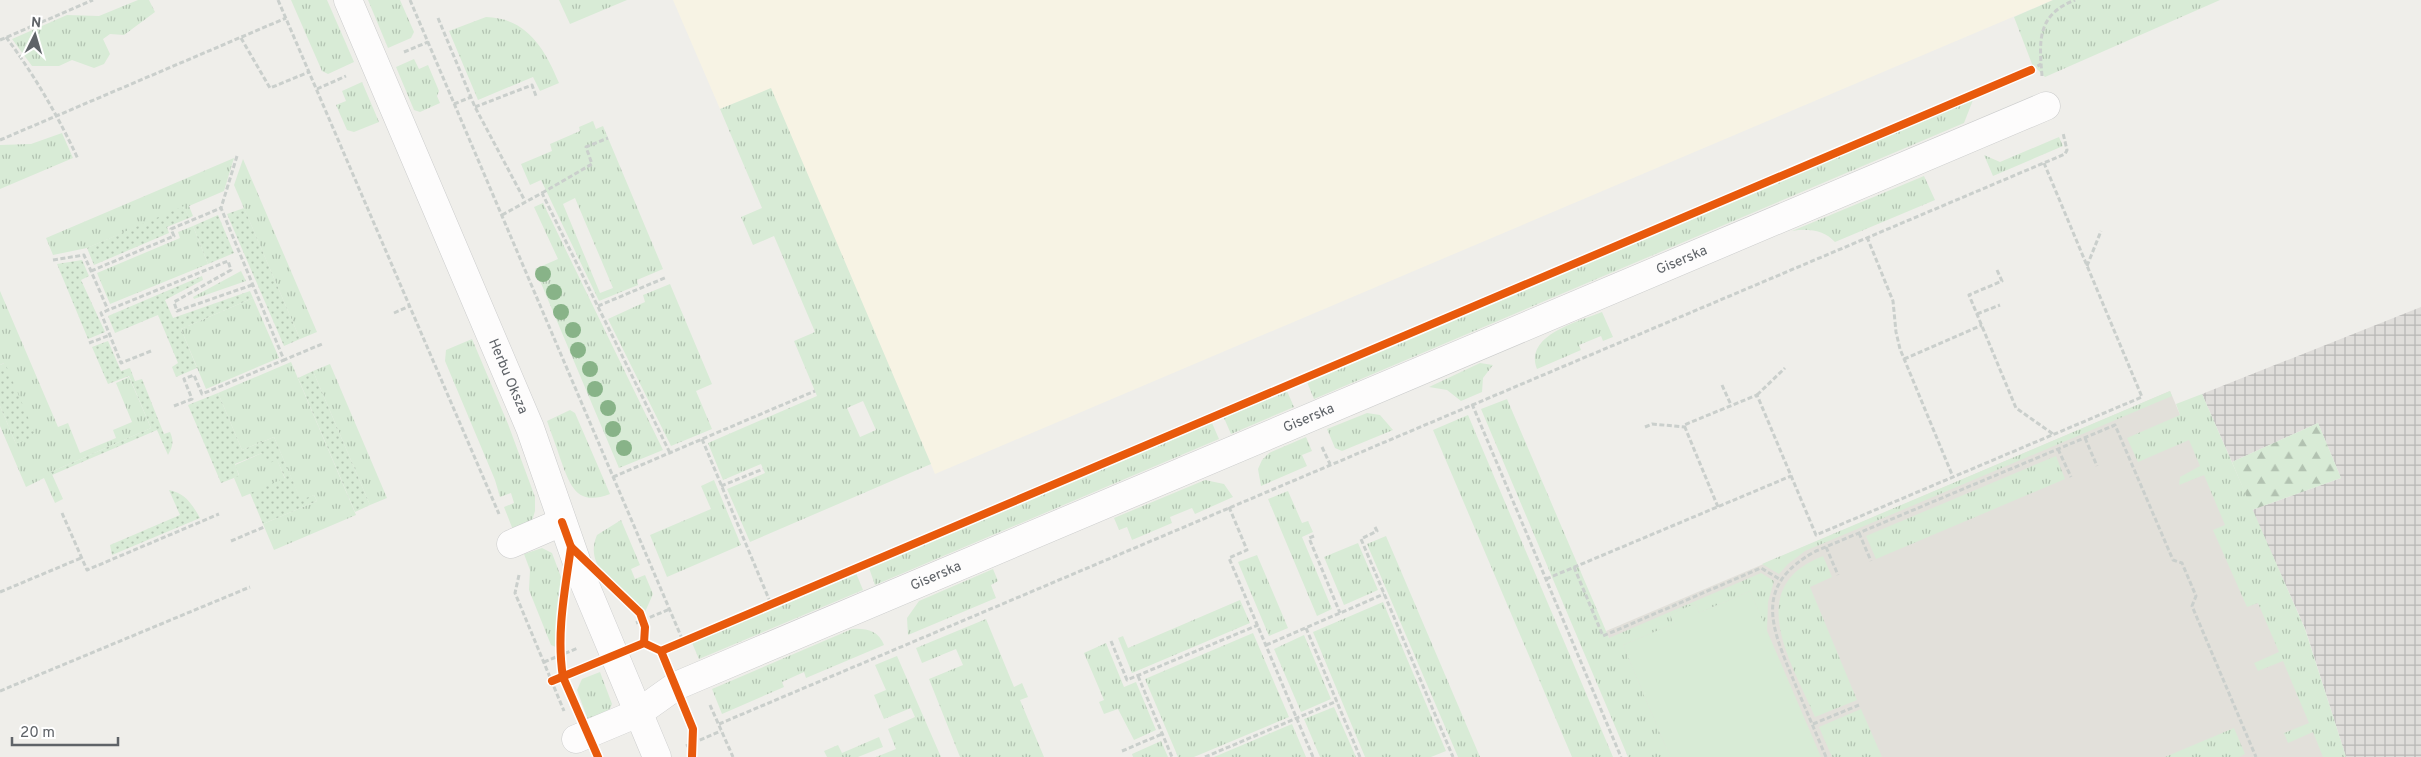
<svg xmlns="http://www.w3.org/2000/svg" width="2421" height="757" viewBox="0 0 2421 757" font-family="Overpass,sans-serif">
<defs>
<pattern id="industrial-grid" width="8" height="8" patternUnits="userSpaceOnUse" patternTransform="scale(1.25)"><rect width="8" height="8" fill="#dfddda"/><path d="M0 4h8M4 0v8" fill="none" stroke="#b8b7b5"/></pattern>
<pattern id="grass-tufts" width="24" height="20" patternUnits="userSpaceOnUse" patternTransform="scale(1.25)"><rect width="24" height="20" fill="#d8ebd6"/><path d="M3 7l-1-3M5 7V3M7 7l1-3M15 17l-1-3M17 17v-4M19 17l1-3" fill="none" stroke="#b2c2b1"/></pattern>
<pattern id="forest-firs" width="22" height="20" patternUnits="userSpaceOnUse" patternTransform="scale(1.25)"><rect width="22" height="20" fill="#d8ebd6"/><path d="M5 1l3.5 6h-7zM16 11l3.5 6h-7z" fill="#b2c2b1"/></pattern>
<pattern id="garden-dots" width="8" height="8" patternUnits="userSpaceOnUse" patternTransform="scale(1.25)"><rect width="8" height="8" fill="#d8ebd6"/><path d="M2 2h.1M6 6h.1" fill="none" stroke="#b2c2b1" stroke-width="1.8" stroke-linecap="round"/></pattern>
</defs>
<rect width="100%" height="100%" fill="#efeeea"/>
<polygon fill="#f7f3e4" points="673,0 2053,0 935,474 771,89 720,109"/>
<polygon fill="url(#industrial-grid)" points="2421,307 2421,757 2346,757 2305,628 2252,510 2341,478 2318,423 2232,462 2202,394"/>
<polygon fill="#e2e0da" points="2170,391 2325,757 1659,757 1606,631"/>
<g fill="url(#grass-tufts)" fill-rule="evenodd">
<polygon points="138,0 149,0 155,12 124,35 110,34 103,39 110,54 104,64 94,68 72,60 59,66 32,66 12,39 67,15 99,16"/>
<polygon points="291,0 327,0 354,62 328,74 322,71"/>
<polygon points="368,0 400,0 414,32 411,38 388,48"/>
<polygon points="559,0 627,0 570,24"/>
<polygon points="2053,0 2220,0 2045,77 2032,64 2014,17"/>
<path d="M486,17C527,18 545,49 559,83L540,91L533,77L478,100L449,31Z"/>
<polygon points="414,59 419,69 428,65 439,91 437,96 440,103 420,112 414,110 396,67"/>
<polygon points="362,82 379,122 354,132 347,130 336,105 346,101 342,91"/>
<path d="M771,88L931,464L750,542L727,489L765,473L761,464L723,480L708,443L817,396L794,341L815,332L774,236L753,245L741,217L762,208L720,109ZM863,401L876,430L860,437L847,408Z"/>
<polygon points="1973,100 1964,123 1314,399 1307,382"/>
<path d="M593,121L596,129L603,126L663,269L637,280L638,285L599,301L541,180L530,185L521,164L552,151L550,144L580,131L579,127ZM575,198L613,288L600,293L563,204Z"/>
<polygon points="62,133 73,158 0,189 0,145 31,144"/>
<polygon points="2059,137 2063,146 1993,176 1984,155 2000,162"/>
<polygon points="234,158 224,191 189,206 193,216 189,218 184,207 87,248 53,255 46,238"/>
<polygon points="243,159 317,332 300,339 234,185"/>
<path d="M1924,176L1935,200L1835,242C1824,230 1808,228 1792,231Z"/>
<polygon points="543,203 663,450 619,468 535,269 558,259 534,207"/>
<polygon points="193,226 208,264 110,304 97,273 180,238 178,232"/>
<polygon points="241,271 246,281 194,299 193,297"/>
<polygon points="670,284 712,384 696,391 712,429 671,446 608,319 645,302 643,295"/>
<polygon points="0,291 58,427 68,423 80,453 116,438 113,430 132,422 116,383 129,377 151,428 51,472 63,499 55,503 44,478 26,487 0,426 0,406 16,444 4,363 0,365"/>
<polygon points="253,298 279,358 206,389 181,329"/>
<path d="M1602,312L1613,337L1603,341L1601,336L1579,345L1581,350L1537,369C1523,335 1580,321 1602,312Z"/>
<polygon points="472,339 508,424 535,497 535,511 531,524 515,535 504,507 514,503 511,493 500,497 495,480 445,361 446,350"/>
<polygon points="291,362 356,515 274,550 263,524 317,501 314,495 301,501 274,437 242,450 218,393"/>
<polygon points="1480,363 1493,365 1483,378 1482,392 1461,401 1447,390 1429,387"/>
<polygon points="330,364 387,498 370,505 313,371"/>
<polygon points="1287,391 1294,407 1231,434 1224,418"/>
<polygon points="2170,391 2172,396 1805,551 1788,564 1779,574 1762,564"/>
<polygon points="2202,394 2305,629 2346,757 2323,757 2313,732 2288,743 2284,733 2309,723 2283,661 2258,671 2254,663 2279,652 2258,603 2247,607 2213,530 2225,525 2204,475 2179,485 2180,477 2200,466 2189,440 2138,462 2127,438 2180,415 2176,404"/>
<polygon points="1507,399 1609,638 1761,573 1774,581 1768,602 1767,632 1750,591 1699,613 1695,604 1670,614 1674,624 1623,645 1670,757 1628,757 1481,409"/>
<path d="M570,410L575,413L610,494C576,507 570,485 560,458C556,445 551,433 547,421Z"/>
<polygon points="1367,413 1380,415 1393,430 1342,451 1335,448 1327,429"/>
<polygon points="1468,415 1613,757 1572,757 1433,430"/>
<polygon points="1212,423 1219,439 875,585 869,568"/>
<polygon points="1306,437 1312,451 1302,455 1307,466 1261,486 1258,469 1262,460 1269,453"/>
<polygon points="262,453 277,459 285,479 242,497 234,478 239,475 235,465"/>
<polygon points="2056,456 2065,479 1876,559 1866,536"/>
<polygon points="714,480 741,545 667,577 650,535 711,509 701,486"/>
<polygon points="1205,480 1224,484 1233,497 1195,514 1192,508 1170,517 1172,523 1132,540 1127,527 1119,530 1114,518"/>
<polygon points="1288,491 1302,523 1308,521 1313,532 1302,537 1332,609 1317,616 1268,499"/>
<path d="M621,520L640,565L631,569L635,579L645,575L653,594L645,612C623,591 582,569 597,535Z"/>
<polygon points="1386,536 1480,757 1458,757 1367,544"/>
<polygon points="1358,543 1378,590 1344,605 1324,557"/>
<polygon points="542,548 552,553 561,577 558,648 551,645 529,590 530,570 524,554"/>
<polygon points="1257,555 1288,628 1269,636 1238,562"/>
<path d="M1823,556L1832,577L1810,587L1857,700L1815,717C1792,663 1742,587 1823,556Z"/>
<polygon points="993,569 998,581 991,585 996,598 908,635 907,618 919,601"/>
<polygon points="856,573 863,590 699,659 692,643"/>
<polygon points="1240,600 1250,623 1132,673 1118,638 1123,636 1128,648"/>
<polygon points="1383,602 1446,751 1431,757 1365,757 1313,632"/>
<polygon points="986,619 1014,687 1022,683 1028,697 1020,700 1044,757 960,757 929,679 963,665 956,649 922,663 916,648"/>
<path d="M852,629C866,628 879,631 884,645L806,678L804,672L782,682L784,687L722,714L712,689Z"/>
<polygon points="1253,633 1289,717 1194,757 1178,757 1145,679"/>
<polygon points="1304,635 1331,699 1301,712 1274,649"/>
<polygon points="1106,643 1124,687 1136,682 1156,730 1134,740 1118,709 1104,714 1099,702 1104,700 1084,653"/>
<polygon points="897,656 941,757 876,757 896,749 888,729 915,717 911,708 884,719 874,695 886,690 875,665"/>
<polygon points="600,672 612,704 609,711 588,720 577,690 582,679"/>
<polygon points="1334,707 1356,757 1320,757 1304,719"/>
<polygon points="1861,709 1882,757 1832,757 1819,727"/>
<polygon points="1292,724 1306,757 1214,757"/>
<polygon points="2234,728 2245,754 2239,757 2165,757"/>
<polygon points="879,737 883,747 858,757 827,757 824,751 838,745 842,753"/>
<polygon points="1161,741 1168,757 1133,757 1132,754"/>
</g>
<polygon fill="url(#forest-firs)" points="2318,423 2341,478 2252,510 2232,462"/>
<g fill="url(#garden-dots)">
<polygon points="184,206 189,218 167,227 169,233 94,265 87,248"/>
<polygon points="244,208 300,339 284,346 227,214"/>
<polygon points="218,215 234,253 208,264 193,226"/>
<polygon points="82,260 89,276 81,280 105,332 88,339 57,264"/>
<polygon points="202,276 203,280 165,300 173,318 250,291 253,298 181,329 197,368 176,377 172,367 178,363 158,315 115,333 108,316"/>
<path d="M108,341L121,371L130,368L135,381L142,379L164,434L170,432C174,441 173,446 168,455L157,430L52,475L51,472L151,428L129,376L108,384L92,347Z"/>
<polygon points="5,363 36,436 16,444 0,406 0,365"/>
<polygon points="313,371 370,505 355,512 298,378"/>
<polygon points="218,393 242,450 274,437 301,500 314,495 317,501 263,524 250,493 285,478 277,460 267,464 262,453 235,464 239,476 221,483 188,405"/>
<path d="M169,490C185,493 192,504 200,518L112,555L110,545L180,515Z"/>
</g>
<polygon fill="#d8ebd6" points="1750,591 1821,757 1670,757 1623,645 1674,624 1670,614 1695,604 1699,613"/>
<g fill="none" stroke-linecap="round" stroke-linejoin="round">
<defs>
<g id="street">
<path id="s1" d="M348,0L530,428L583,580L657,757"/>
<polyline points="511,544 562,522"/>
<path id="s2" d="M576,739L638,713L676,686L2046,106"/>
</g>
</defs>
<use href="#street" stroke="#cbcccc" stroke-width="29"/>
<g stroke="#cacfcc" stroke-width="3" stroke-dasharray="5 2.5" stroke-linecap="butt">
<polyline points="278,0 499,514"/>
<polyline points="410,0 686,648"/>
<polyline points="438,18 475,107 525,201"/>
<path d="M6,37C35,76 58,116 78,159"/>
<polyline points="241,38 270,88 309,72"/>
<polyline points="0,40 93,0"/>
<polyline points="404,52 428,42"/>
<polyline points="2031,70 2041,64"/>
<path d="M2042,76C2039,40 2037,15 2075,0"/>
<polyline points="317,89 346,76"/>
<polyline points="454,104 471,97"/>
<polyline points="475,107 532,85 536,96"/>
<polyline points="0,140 286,18"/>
<polyline points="237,156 221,208 284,360 322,344"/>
<polyline points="542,193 592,164 586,147 608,138"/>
<polyline points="502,215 542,193 670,453"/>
<polyline points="1867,237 1893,301 1896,332 1900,349 1953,477"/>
<polyline points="53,260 84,255 108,310"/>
<polyline points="2087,266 2101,231"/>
<polyline points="1997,270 2002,281 1969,295 2016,408 2053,434"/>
<polyline points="91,271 174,236 171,229 221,208"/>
<polyline points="598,306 667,277"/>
<polyline points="394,313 410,306"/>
<polyline points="1977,314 2000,305"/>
<polyline points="89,343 110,335"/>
<polyline points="151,351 121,363 101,313 228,261 231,270 174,302 177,311 252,285"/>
<polyline points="1904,359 1982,325"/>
<polyline points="1295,382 1297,388"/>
<polyline points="1722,385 1731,405"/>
<polyline points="1757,395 1785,368"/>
<polyline points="1472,404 1621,757"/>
<polyline points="174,406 192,399 184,379 194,375 202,394 284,360"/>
<polyline points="1645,427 1652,424 1685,427"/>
<polyline points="2085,438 2097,466"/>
<polyline points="702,439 771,604"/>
<polyline points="1322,447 1330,464"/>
<polyline points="2058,449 2071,477"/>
<polyline points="613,477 815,391"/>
<polyline points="721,486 763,469"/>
<polyline points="1229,507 1247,550 1229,558 1313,757"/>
<polyline points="1718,507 1684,425 1757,395 1816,535 2142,397 2044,163"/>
<polyline points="62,513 87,570 219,514"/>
<polyline points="1375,527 1377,531 1361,539 1453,757"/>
<polyline points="1859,533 1871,561"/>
<polyline points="1314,536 1309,538 1340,613"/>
<polyline points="231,541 264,527"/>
<polyline points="1826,547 1838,575"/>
<polyline points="1574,567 1603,636 1761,568 1781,580"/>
<polyline points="519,575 515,593 564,711"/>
<polyline points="1546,579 1791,476"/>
<polyline points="0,592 81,558"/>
<polyline points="636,623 670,609"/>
<polyline points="1306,628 1360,757"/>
<polyline points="1111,641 1127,680 1258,625"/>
<polyline points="1266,645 1384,594"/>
<polyline points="544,662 578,648"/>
<polyline points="1138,676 1172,757"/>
<polyline points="0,691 250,587"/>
<polyline points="710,705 733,757"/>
<polyline points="719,724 2065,154 2067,150 2063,133"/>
<polyline points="1813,724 1859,705"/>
<polyline points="686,746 721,731"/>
<polyline points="1122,751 1162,734"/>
<polyline points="1205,757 1337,701"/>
<path d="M1826,757C1815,731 1804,705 1793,679C1771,626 1753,585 1816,551L2115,425L2173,560L2182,563L2196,596L2192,606L2256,757"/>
</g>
<use href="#street" stroke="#fdfcfc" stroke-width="28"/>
<defs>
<g id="cycleway">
<polyline points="562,522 571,547 640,613 645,627 644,643"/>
<path d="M571,547C565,590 556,634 563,677L598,757"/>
<polyline points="661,651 2031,70"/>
<polyline points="552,681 644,643 661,651 693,729 692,757"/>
</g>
</defs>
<use href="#cycleway" stroke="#fff" stroke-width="11"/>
<use href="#cycleway" stroke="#e8590c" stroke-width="8"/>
</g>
<g fill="#88b388">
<circle cx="543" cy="274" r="8"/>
<circle cx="554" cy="292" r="8"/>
<circle cx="561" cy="312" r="8"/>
<circle cx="573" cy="330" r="8"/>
<circle cx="578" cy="350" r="8"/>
<circle cx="590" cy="369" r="8"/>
<circle cx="595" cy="389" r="8"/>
<circle cx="608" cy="408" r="8"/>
<circle cx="613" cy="429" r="8"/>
<circle cx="624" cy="448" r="8"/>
</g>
<g text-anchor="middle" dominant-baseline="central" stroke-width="4" stroke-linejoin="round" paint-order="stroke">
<g font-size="14" fill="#5f6368" stroke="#fff">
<text stroke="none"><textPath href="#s2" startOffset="1206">Giserska</textPath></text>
<text stroke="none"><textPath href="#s1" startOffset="409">Herbu Oksza</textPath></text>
<text stroke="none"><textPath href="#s2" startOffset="801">Giserska</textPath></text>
<text stroke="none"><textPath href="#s2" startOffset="396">Giserska</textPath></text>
</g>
</g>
<g transform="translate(35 35) rotate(5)" stroke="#ffffff" stroke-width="4" paint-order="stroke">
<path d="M0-4L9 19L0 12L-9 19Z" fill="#5f6368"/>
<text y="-8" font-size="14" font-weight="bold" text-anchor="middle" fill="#5f6368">N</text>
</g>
<path d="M12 737v8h106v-8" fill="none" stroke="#5f6368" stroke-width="2.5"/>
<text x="20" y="737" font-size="15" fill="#5f6368" stroke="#ffffff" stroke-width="4" paint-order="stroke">20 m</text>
</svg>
